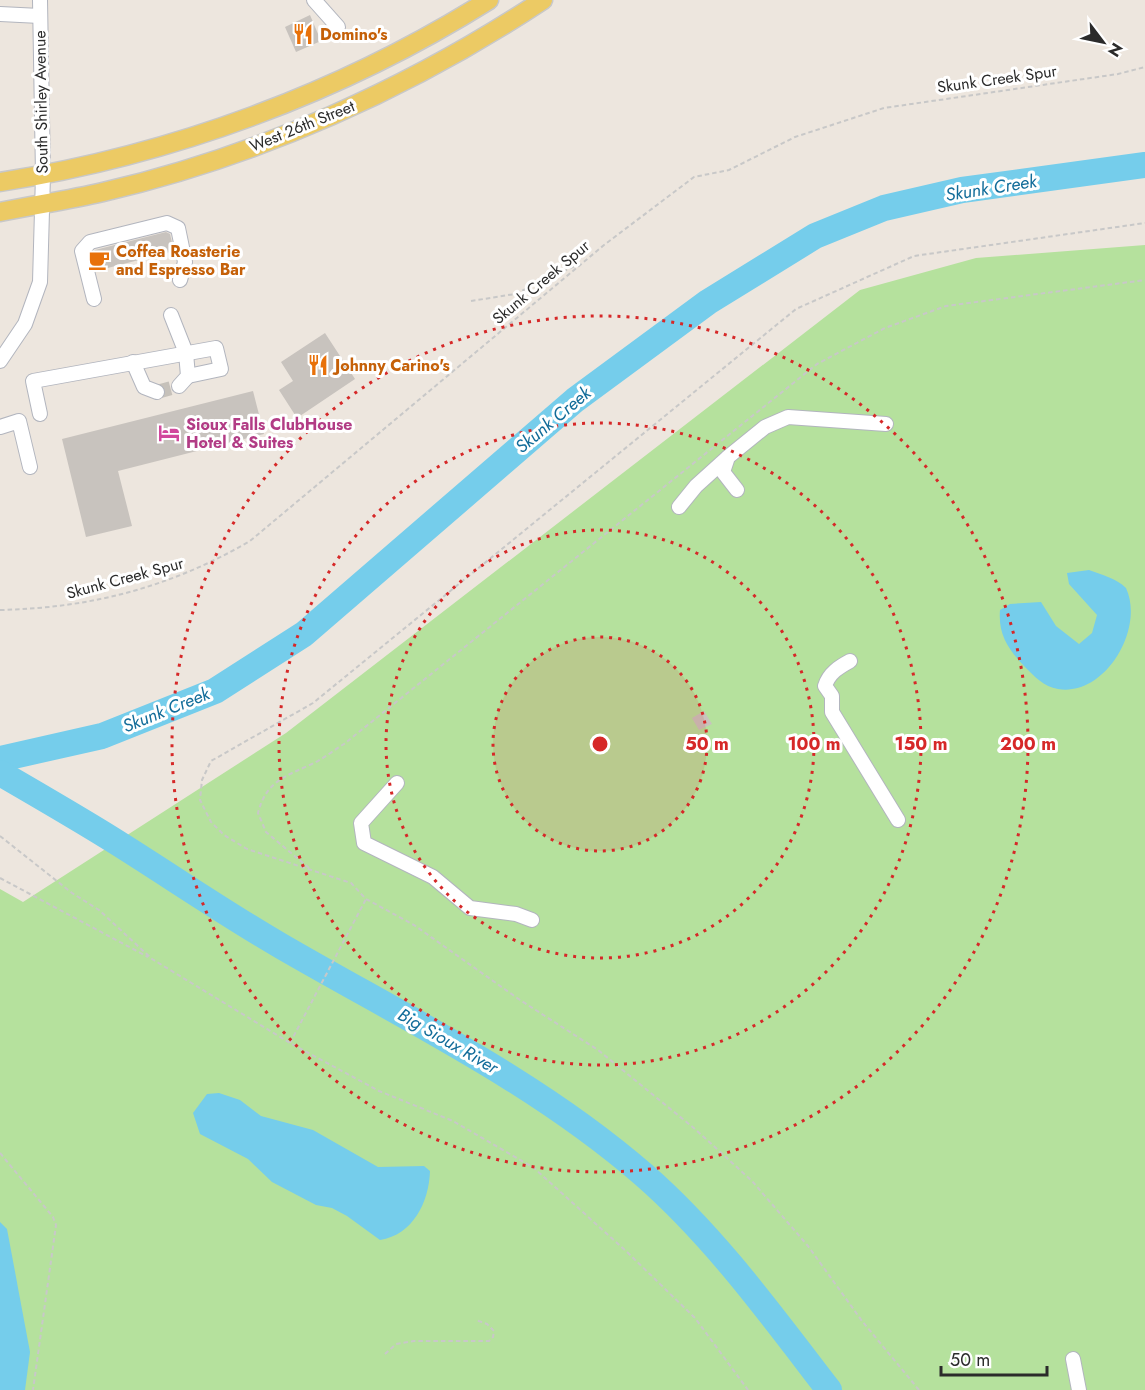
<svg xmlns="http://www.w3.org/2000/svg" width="1145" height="1390" viewBox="0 0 1145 1390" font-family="Jost,sans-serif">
<rect width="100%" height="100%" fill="#ede6de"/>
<polygon fill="#b5e19d" points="1145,245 1145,1390 0,1390 0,889 23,902 286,733 860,290 976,258"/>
<g fill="#75cdeb">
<path d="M1089,570C1102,575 1116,578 1126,588C1145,629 1105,697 1058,689C1044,687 1034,676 1024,666C1008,649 998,634 1000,610L1010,604L1041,602L1056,626L1079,644L1092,633L1097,615L1069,584L1067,573Z"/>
<path d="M219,1093L240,1100L261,1116L313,1130L378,1167L424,1166L430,1171C429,1202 413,1235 380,1240L347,1216L332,1208L316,1205L272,1182L248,1159L200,1134L193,1113L207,1094Z"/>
<polygon points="0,1222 7,1229 30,1352 25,1390 0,1390"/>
</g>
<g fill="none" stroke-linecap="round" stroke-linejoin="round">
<g stroke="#75cdeb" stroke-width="26">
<polyline points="0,759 102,736 215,691 304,634 575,400 708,302 815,236 884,208 962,190 1145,165"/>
<path d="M0,773C38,795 76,817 113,840C169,875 224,913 281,946C405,1018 536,1081 644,1175C715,1237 772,1316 829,1390"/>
</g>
</g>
<g fill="#c8c3be">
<polygon points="310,15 321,41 296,52 285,27"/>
<polygon points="166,232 170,234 174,251 96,271 92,253 95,250"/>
<polygon points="325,333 355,379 297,418 279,390 293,381 281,362"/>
<polygon points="253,391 264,434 118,471 132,526 86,537 62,439"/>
<polygon points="704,711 712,724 699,730 692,718"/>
</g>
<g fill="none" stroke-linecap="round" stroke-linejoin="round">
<polyline stroke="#c6c1ba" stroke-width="14" stroke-dasharray="14 7" stroke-linecap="butt" points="157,392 179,386"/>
<defs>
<g id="minor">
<polyline points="314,0 338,27"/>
<polyline points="0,14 40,16"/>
<polyline points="94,299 82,251 90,242 167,223 178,228 185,262 180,280"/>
<polyline points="171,315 186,353 188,376 179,386"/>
<polyline points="0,361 25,324 40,282 43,175 40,0"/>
<polyline points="133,362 144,387 157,392"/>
<polyline points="40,414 33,381 216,348 221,369 188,376"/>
<polyline points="0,427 19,421 30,467"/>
<polyline points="737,490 723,472 728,457 765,427 788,417 886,424"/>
<polyline points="679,507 696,486 727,458"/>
<path d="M850,661C839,667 829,673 825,686L832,696V712L898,820"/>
<polyline points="397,783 361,823 364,843 433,877 470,908 516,914 532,920"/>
<polyline points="1073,1359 1079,1390"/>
</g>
<g id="major">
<path d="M0,182C172,155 341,93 489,0"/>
<path d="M0,212C34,205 69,200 103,192C259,156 410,88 543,0"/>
</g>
</defs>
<use href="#minor" stroke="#b2b5be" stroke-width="16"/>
<use href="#major" stroke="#c8c8c8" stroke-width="21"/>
<g stroke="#c8c8c8" stroke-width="2" stroke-dasharray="4.5 3" stroke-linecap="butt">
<polyline points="471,301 515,294 577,265"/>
<path d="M0,610C91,608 171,587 250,541L604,245L694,177L729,170L795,137L884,108L1118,74L1145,67"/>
<polyline points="0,836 72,893 99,910 152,959 290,1043 379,1091 453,1121 534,1168 627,1252 695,1318 748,1390"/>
<path d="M309,868L266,832L258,813C266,781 286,776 312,764C323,759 334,750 344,744L817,364L885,328L946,306L1145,280"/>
<polyline points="0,878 148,957"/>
<polyline points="290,1043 366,899"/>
<polyline points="0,1153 53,1217 56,1225 33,1390"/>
<polyline points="385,1354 396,1344 414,1341 489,1341 493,1337 494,1331 487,1324 476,1320"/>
<polyline points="919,1390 862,1321 808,1246 752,1181 695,1129 598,1050 520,1000 414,925 366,899 351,883 247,849 224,835 211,822 200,800 202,780 211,761 313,703 796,309 914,256 1145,223"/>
</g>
<use href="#minor" stroke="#fff" stroke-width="14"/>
<use href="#major" stroke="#ecca64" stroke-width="18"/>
</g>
<circle cx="600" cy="744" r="107" fill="#d62828" fill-opacity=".12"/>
<g fill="none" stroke="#d62828" stroke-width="3" stroke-dasharray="3 6">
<circle cx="600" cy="744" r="107"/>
<circle cx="600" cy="744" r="214"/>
<circle cx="600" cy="744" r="321"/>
<circle cx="600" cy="744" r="428"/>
</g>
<defs>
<symbol id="restaurant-bare" viewBox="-9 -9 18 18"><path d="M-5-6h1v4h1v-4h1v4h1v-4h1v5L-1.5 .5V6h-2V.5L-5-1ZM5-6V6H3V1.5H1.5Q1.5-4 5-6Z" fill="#e8710a" stroke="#fff" stroke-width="2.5" paint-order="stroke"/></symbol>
<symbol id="cafe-bare" viewBox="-9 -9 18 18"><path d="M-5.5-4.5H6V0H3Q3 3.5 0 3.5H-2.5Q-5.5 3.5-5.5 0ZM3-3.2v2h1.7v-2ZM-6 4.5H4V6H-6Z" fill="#e8710a" stroke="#fff" stroke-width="2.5" paint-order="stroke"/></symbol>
<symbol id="hotel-bare" viewBox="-9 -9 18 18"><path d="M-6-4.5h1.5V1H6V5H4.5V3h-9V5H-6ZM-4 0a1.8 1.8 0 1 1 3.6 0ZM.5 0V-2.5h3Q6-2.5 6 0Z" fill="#d1479c" stroke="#fff" stroke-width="2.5" paint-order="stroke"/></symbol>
</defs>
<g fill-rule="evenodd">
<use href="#restaurant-bare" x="288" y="19" width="30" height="30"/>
<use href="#cafe-bare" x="84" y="245" width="30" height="30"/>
<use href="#restaurant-bare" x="303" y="350" width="30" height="30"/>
<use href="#hotel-bare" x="154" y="418" width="30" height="30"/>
</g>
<g text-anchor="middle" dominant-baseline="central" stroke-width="6" stroke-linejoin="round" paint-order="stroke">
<g font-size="16" font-weight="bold" fill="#c56008" stroke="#fff" text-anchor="start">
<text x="320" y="34">Domino's</text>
<text x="116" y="251">Coffea Roasterie<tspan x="116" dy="18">and Espresso Bar</tspan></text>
<text x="335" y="365">Johnny Carino's</text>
</g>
<g font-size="16" fill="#2b2b2b" stroke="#fff">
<text transform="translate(997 79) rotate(-8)">Skunk Creek Spur</text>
<text transform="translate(41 102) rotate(-91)">South Shirley Avenue</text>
<text transform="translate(302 126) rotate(-22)">West 26th Street</text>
<text transform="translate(541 282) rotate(-40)">Skunk Creek Spur</text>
<text transform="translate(125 578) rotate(-15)">Skunk Creek Spur</text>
</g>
<g font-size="16" font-weight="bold" fill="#b23c85" stroke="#fff" text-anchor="start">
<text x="186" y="424">Sioux Falls ClubHouse<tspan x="186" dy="18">Hotel &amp; Suites</tspan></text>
</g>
<g font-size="18" font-style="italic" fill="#126c99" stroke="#fff">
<text transform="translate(991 188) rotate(-9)">Skunk Creek</text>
<text transform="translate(553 420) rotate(-40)">Skunk Creek</text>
<text transform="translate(166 710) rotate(-22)">Skunk Creek</text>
<text transform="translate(448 1041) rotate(30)">Big Sioux River</text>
</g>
</g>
<circle cx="600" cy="744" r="9" fill="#d62828" stroke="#fff" stroke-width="3"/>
<g font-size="18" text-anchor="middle" font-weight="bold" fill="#d62828" stroke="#fff" stroke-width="6" stroke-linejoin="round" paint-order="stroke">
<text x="707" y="750">50 m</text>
<text x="814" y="750">100 m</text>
<text x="921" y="750">150 m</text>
<text x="1028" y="750">200 m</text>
</g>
<g transform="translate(1103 42) rotate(122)" stroke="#ffffff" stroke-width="4.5" paint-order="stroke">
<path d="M0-4.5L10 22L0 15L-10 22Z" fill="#2b2b2b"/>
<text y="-9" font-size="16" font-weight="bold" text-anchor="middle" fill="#2b2b2b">N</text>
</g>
<path d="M941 1366v9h106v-9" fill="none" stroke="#2b2b2b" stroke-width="3"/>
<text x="950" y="1366" font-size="18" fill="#2b2b2b" stroke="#ffffff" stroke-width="4.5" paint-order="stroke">50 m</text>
</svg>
